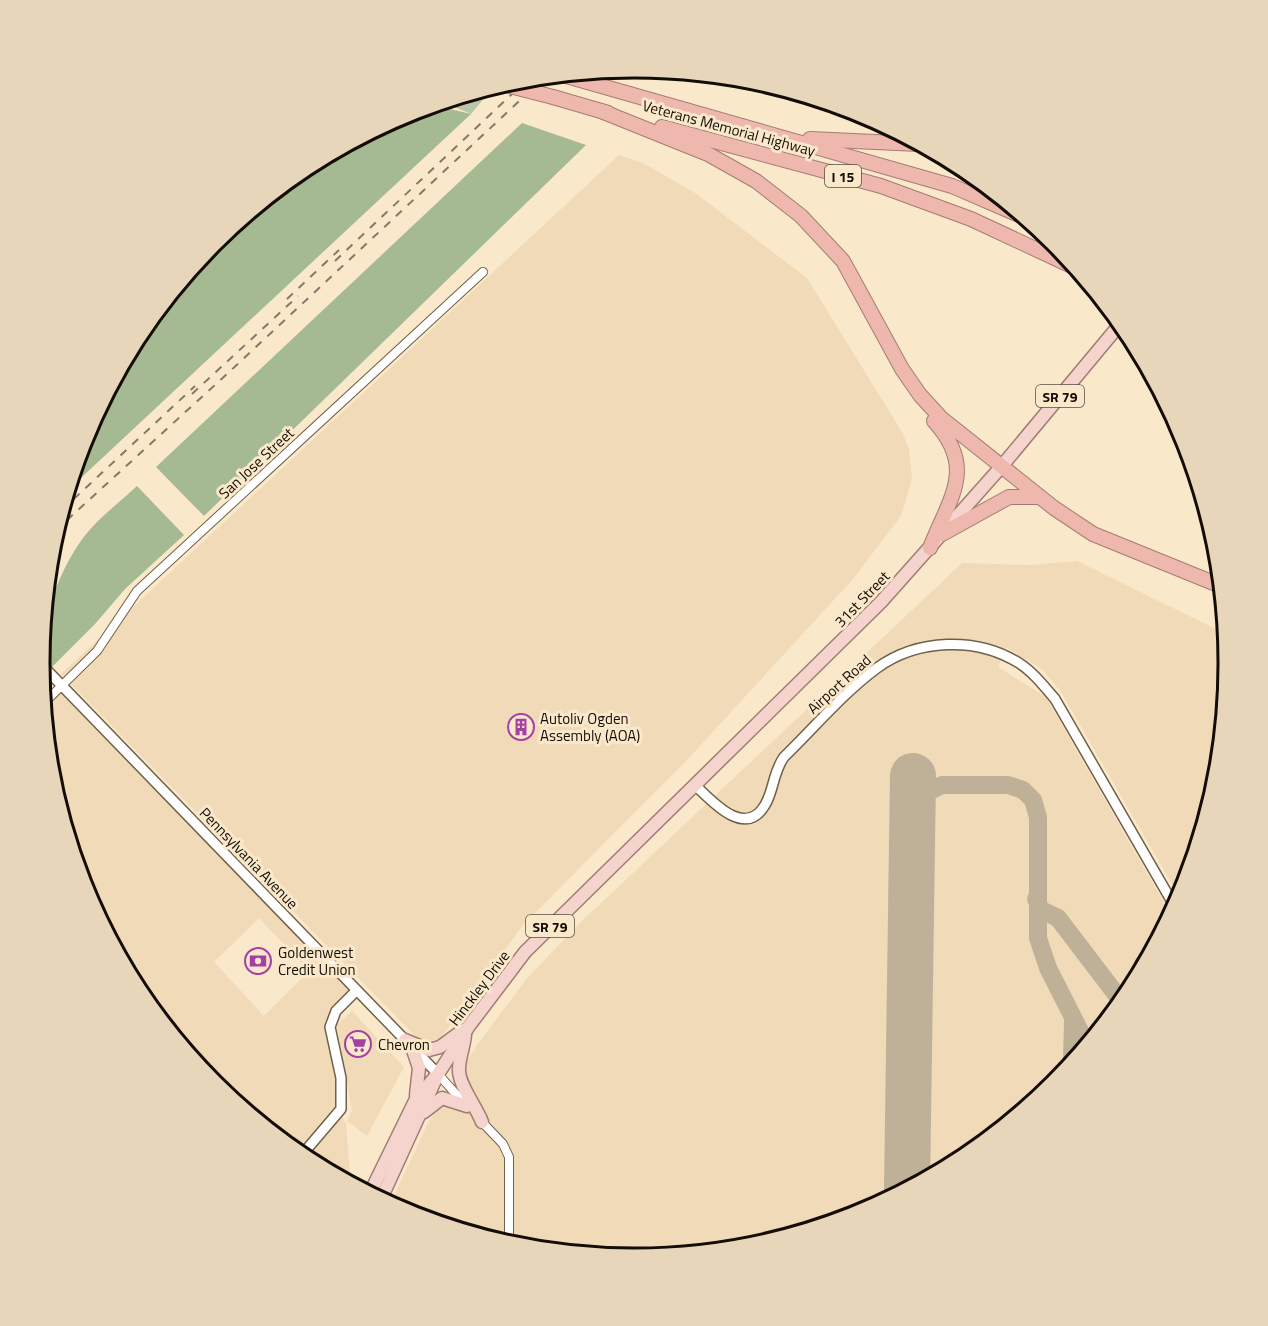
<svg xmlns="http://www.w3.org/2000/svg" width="1268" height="1326" viewBox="0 0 1268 1326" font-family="'Titillium Web',sans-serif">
<rect width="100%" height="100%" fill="#fae8cb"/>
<g fill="#f1dab7" fill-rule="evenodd">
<polygon points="619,155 643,163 695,193 807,278 902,432 909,449 912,479 901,516 853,579 688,759 523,925 440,1039 422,1043 61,674"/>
<polygon points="1077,561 1226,634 1229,663 1217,779 1180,898 1061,692 1042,669 1007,648 998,667 1046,697 1171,915 1129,994 1054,1084 964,1158 861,1213 750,1247 634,1258 518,1246 406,1213 390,1204 428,1123 477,1045 528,977 582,921 962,563 1029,565"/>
<path d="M40,672L350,991L333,1008L326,1026L342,1098L338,1111L346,1123L350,1174L347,1181L303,1158L213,1083L139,993L84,890L50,779ZM259,918L309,971L264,1016L214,962Z"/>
<polygon points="352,1011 404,1067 367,1136 347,1121 352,1111 337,1025"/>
</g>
<polygon fill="#b8c7aa" points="475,93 486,96 471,114 442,102"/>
<g fill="#a5b992">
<polygon points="433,105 471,114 68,490 84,435 139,332 206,251 304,168 407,113"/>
<polygon points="522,123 586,145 204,516 156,467"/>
<path d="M137,486L184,535L125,589L95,624L52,667L40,655C44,614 59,571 83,538C97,519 119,503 137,486Z"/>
</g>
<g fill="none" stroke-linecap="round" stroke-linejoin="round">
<g stroke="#bfb098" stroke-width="18">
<polyline points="913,817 922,795 942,785 1008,785 1023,790 1033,800 1038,817 1038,938 1048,968 1087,1045"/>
<polyline points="1036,899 1041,910 1058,918 1122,1002"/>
<polyline points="1143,967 1143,964"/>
<polyline points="1072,1062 1073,1021"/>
</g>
<polyline stroke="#bfb098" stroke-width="46" points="907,1188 913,776"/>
<defs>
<g id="minor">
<polyline points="43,704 97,651 137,591 483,272"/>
<polyline points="438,1074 464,1103"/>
<polyline points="481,1121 503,1144 509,1157 509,1244"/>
</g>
<g id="tertiary">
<polyline points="39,662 438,1074"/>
<path d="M696,786C712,801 745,839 765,805C774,790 773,772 784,757C814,728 843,693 877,668C917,639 976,636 1019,663C1033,672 1044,686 1055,699L1175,907"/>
<polyline points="301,1156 341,1109 341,1078 330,1027 336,1011 356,991"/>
</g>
<g id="primary">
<path d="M465,1035C464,1047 459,1058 459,1069C458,1084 476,1106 482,1122"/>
<polyline points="405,1040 429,1050 440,1047 463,1030"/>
<polyline points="412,1047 419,1068 416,1095"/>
<polyline points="424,1112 442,1098 467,1106"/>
<polyline points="370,1193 415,1101 435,1077"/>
<polyline points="381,1199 438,1074 469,1026 525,952 881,602 1001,467 1121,323"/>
</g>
<g id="motorway">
<polyline points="563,75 952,186 1024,217"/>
<polyline points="553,97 608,113"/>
<polyline points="601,111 708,154 756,181 801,216 843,261 902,369 920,395 941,418 1054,508 1093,534 1221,586"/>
<polyline points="662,127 881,186 971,219 1076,268"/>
<polyline points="810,139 919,144"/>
<polyline points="942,534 1009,497 1038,497"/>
<path d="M930,548C950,497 977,468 934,421"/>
</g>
</defs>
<use href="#minor" stroke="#706047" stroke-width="10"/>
<use href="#tertiary" stroke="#706047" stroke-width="12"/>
<use href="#primary" stroke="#a27c73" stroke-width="15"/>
<use href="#motorway" stroke="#a27c73" stroke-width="16"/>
<use href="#minor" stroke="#fff" stroke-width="8"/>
<use href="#tertiary" stroke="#fff" stroke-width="9"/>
<use href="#primary" stroke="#f5d4ce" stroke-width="12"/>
<use href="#motorway" stroke="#efb8ae" stroke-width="14"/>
<g stroke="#847866" stroke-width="2" stroke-dasharray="8 8" stroke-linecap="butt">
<polyline points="335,261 529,78"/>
<polyline points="287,299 339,250"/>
<polyline points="192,394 298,296"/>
<polyline points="62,510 195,386"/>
<polyline points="55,531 227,374 545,77"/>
</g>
<defs>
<polyline id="motorway-bridge" points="502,84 553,97"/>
</defs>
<use href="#motorway-bridge" stroke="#a27c73" stroke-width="16" stroke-linecap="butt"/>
<use href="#motorway-bridge" stroke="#efb8ae" stroke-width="14"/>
</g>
<defs>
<symbol id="building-ring" viewBox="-11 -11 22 22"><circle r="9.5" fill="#fae8cb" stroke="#a63fa3" stroke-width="1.5"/><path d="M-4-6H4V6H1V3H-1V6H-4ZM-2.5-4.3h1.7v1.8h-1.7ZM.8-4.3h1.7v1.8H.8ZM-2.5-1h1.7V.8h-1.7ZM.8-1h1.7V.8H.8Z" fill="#a63fa3"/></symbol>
<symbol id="bank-ring" viewBox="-11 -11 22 22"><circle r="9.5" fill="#fae8cb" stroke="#a63fa3" stroke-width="1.5"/><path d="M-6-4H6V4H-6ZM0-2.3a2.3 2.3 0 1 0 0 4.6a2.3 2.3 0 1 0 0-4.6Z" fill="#a63fa3"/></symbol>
<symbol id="supermarket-ring" viewBox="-11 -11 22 22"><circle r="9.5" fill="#fae8cb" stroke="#a63fa3" stroke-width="1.5"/><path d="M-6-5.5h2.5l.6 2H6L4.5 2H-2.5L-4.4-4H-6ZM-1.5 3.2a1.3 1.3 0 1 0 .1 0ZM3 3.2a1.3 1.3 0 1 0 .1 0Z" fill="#a63fa3"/></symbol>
</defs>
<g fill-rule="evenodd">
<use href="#building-ring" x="506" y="712" width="30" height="30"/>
<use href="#bank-ring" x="243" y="946" width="30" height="30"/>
<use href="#supermarket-ring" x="343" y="1029" width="30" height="30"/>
</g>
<g text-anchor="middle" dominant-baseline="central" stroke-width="6" stroke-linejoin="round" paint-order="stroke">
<g fill="#fae8cb" stroke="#584f40" stroke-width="1.5">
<rect x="825" y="165" width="36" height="22" rx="4.5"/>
<rect x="1036" y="385" width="48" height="22" rx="4.5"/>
<rect x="526" y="915" width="48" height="22" rx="4.5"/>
</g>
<g font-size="14" font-weight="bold" fill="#130d05">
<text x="843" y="176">I 15</text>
<text x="1060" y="396">SR 79</text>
<text x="550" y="926">SR 79</text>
</g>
<g font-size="15" fill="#130d05" stroke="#fae8cb">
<text transform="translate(729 128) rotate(15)">Veterans Memorial Highway</text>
<text transform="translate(256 463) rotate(-43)">San Jose Street</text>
<text transform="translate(862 599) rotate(-46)">31st Street</text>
<text transform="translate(839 684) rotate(-42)">Airport Road</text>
<text transform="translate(249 858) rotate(46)">Pennsylvania Avenue</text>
<text transform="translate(479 988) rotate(-53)">Hinckley Drive</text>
</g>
<g font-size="15" fill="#130d05" stroke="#fae8cb" text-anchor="start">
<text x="540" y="718">Autoliv Ogden<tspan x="540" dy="17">Assembly (AOA)</tspan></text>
<text x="278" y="952">Goldenwest<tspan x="278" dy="17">Credit Union</tspan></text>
<text x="378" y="1044">Chevron</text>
</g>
</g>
<path d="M0 0H1268V1326H0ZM634 78H634A584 584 0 0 1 1218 662V664A584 584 0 0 1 634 1248H634A584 584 0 0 1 50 664V662A584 584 0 0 1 634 78Z" fill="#e8d6bb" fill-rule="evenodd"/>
<path fill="none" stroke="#130d05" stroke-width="3" d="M634 78H634A584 584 0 0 1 1218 662V664A584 584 0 0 1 634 1248H634A584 584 0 0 1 50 664V662A584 584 0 0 1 634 78Z"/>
</svg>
